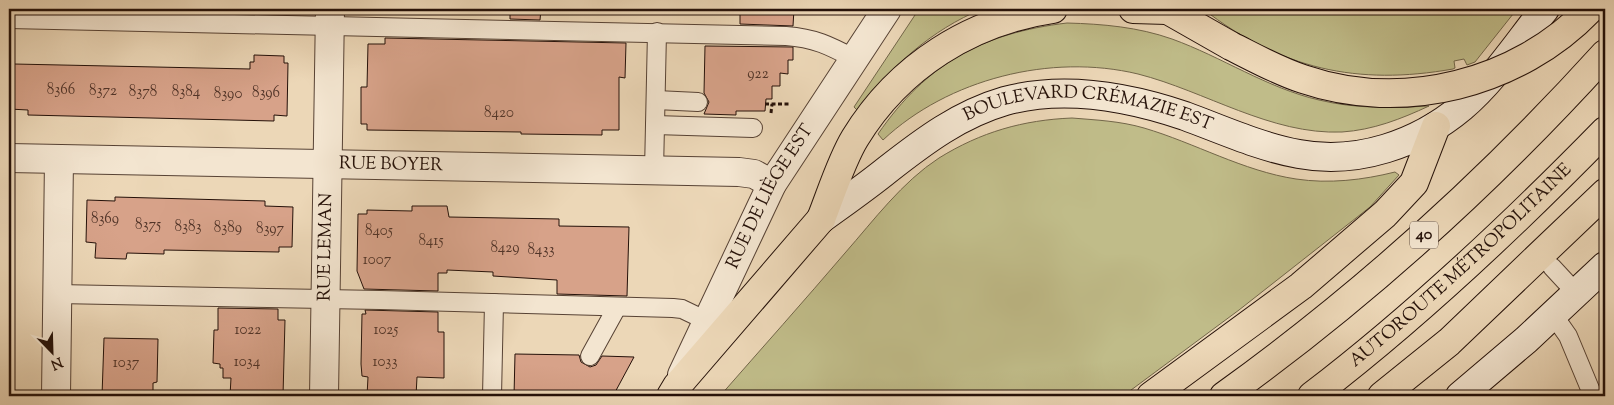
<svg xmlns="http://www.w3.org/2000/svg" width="1614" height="405" viewBox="0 0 1614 405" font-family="'Sorts Mill Goudy',serif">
<rect width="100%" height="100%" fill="#ecd7b7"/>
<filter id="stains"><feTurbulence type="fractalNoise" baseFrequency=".004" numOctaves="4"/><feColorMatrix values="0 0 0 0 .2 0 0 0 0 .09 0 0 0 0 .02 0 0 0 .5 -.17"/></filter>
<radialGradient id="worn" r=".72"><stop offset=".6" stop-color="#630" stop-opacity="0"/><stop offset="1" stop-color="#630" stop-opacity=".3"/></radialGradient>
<g fill="#c0bc89" stroke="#726649">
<path d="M919,9H982C931,30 891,67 857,110L854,107Z"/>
<path d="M1203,9H1517L1475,62L1467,65L1464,59L1454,61L1455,68L1453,69C1357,86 1281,69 1203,9Z"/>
<path d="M1067,23C1103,24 1138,27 1172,39C1222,57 1267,88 1319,100C1356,109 1391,108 1429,106C1401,119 1373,130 1342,132C1271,135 1205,91 1138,74C1051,53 948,79 883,140L878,134C927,63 983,33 1067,23Z"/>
<path d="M1072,118C1096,120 1120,121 1144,128C1195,143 1243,171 1296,179C1329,184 1363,180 1395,172L1399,175L1370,207L1239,310L1123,396H720C762,348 804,301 845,253C874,220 902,182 939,158C981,132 1023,120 1072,118Z"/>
</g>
<g fill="#d7a289" stroke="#251109">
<polygon points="510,9 541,9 540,20 510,19"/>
<polygon points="740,9 794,9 793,26 740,24"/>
<polygon points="385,38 626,43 625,78 619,77 619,130 602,130 602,135 521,134 521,132 367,130 367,124 361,124 361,87 367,87 368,44 385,44"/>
<polygon points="705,46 793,47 793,60 788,60 788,74 780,73 780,86 772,86 772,99 766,99 765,111 736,111 736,115 704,114 709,102 704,93"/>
<polygon points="254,55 284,56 284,63 288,63 287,116 274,115 274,121 28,115 28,110 9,109 9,69 13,69 14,64 250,69 250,62 254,62"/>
<polygon points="115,197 265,201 265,206 293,207 292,247 279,247 279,252 164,250 164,254 127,253 126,259 95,258 96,243 86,242 87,200 115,201"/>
<polygon points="412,206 447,206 449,217 559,219 559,226 629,227 627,296 557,294 557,280 493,276 493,272 447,270 447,273 438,273 438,291 364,289 357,271 358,214 367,214 367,210 412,211"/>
<polygon points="218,308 278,309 278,320 285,320 283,396 230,396 231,378 223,378 223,368 220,368 220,364 213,363 214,330 218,330"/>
<polygon points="365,310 438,312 438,332 444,332 444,378 417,377 416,396 367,396 368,377 362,376 361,364 362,314 366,314"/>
<polygon points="104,338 158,339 157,382 153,383 153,396 102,396"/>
<polygon points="515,354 579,355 581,362 590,367 596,365 602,356 634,357 613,396 514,396"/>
</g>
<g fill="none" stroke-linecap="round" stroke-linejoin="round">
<defs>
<g id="service">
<path d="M9,19L786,36C815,38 830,46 855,59"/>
<polyline points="656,100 698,102"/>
<polyline points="655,125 753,128"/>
<polyline points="654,171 657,32"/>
<polyline points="1552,267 1577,294"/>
<polyline points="57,294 380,300 673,308 682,309 707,321"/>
<polyline points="1554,316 1568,336 1593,396"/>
<polyline points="590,356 617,307"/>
<polyline points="492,396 494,303"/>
</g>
<g id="minor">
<path id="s1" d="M9,158L739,172L754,174L772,184"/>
<polyline points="56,396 59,159"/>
<path id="s2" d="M324,396L330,9"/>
</g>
<g id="tertiary">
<path id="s3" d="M682,375L772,184L887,9"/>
</g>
<g id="secondary">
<path id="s4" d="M821,219C843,203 866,187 887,170C924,141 960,114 1005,101C1064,85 1129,97 1185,116C1223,130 1260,147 1299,154C1357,165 1418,144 1462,107C1494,80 1519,41 1545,9"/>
<polyline points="1460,396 1526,340 1605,266"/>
</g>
<polyline id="primary" points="671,396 677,386 821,219"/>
<g id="motorway">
<polyline points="1133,9 1167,10"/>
<polyline points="1166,9 1231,46"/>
<path d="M821,219C831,194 841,161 855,138C899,66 971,21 1053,9"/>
<polyline points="1151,396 1301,286 1385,214 1414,183 1436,126"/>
<path d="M1224,396C1363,296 1490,181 1605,54"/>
<path id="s5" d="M1312,396C1417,316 1513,225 1605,131"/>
<polyline points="1382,396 1449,342 1605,193"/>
</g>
</defs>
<use href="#service" stroke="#574234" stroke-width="20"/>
<use href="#minor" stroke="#574234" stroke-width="30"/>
<use href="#tertiary" stroke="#574234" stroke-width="30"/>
<use href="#secondary" stroke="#251109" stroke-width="30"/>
<use href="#primary" stroke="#251109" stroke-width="30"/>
<use href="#motorway" stroke="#251109" stroke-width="30"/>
<g stroke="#251109" stroke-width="3" stroke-dasharray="4 2.5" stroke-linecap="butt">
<polyline points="765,104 790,104"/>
<polyline points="771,113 772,104"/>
</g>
<use href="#service" stroke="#f3e5d0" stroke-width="18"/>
<use href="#minor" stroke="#f3e5d0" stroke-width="28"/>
<use href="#tertiary" stroke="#f3e5d0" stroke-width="28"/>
<use href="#secondary" stroke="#f3e5d0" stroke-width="28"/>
<use href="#primary" stroke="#ecd7b7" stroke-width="28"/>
<use href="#motorway" stroke="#ecd7b7" stroke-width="28"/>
<defs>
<path id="motorway-bridge" d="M1231,46C1255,58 1278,71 1303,79C1403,113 1518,84 1590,9"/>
</defs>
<use href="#motorway-bridge" stroke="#251109" stroke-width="30" stroke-linecap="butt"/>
<use href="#motorway-bridge" stroke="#ecd7b7" stroke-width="28"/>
</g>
<g text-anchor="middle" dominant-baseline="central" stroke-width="5" stroke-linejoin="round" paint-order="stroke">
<g font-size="15" fill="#523529">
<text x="758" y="74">922</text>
<text x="61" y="90">8366</text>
<text x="103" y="91">8372</text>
<text x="143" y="92">8378</text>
<text x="186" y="92">8384</text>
<text x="266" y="93">8396</text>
<text x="228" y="94">8390</text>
<text x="499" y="113">8420</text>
<text x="105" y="219">8369</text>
<text x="148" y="225">8375</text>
<text x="188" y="227">8383</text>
<text x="228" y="228">8389</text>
<text x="270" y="229">8397</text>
<text x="379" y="231">8405</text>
<text x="431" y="241">8415</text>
<text x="505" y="248">8429</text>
<text x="541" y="250">8433</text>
<text x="377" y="260">1007</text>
<text x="248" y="330">1022</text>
<text x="386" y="330">1025</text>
<text x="247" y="362">1034</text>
<text x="385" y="362">1033</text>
<text x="126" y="363">1037</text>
</g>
<rect fill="#f3e5d0" stroke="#635145" stroke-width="1" x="1410" y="221.5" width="28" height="27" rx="4"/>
<g font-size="16" font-weight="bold" fill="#251109">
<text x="1424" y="235">40</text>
</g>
<g font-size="18" fill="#251109" stroke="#f3e5d0">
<text stroke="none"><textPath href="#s4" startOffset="304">BOULEVARD CRÉMAZIE EST</textPath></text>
<text stroke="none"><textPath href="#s1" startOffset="382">RUE BOYER</textPath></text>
<text stroke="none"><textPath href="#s3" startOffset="199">RUE DE LIÈGE EST</textPath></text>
<text stroke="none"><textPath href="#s2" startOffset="149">RUE LEMAN</textPath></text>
<text stroke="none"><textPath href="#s5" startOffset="198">AUTOROUTE MÉTROPOLITAINE</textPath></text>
</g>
</g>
<rect width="1614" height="405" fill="none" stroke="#ecd7b7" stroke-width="30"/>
<rect x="10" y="10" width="1594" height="385" fill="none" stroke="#251109" stroke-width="2.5"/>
<rect x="15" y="15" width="1584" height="375" fill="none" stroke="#251109"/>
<g transform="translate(52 352) rotate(157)" stroke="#f3e5d0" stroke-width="4" paint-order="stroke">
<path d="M0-4L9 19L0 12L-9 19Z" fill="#251109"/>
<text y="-8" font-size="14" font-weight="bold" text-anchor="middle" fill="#251109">N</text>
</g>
<rect width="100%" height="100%" filter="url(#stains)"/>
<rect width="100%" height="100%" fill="url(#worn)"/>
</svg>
